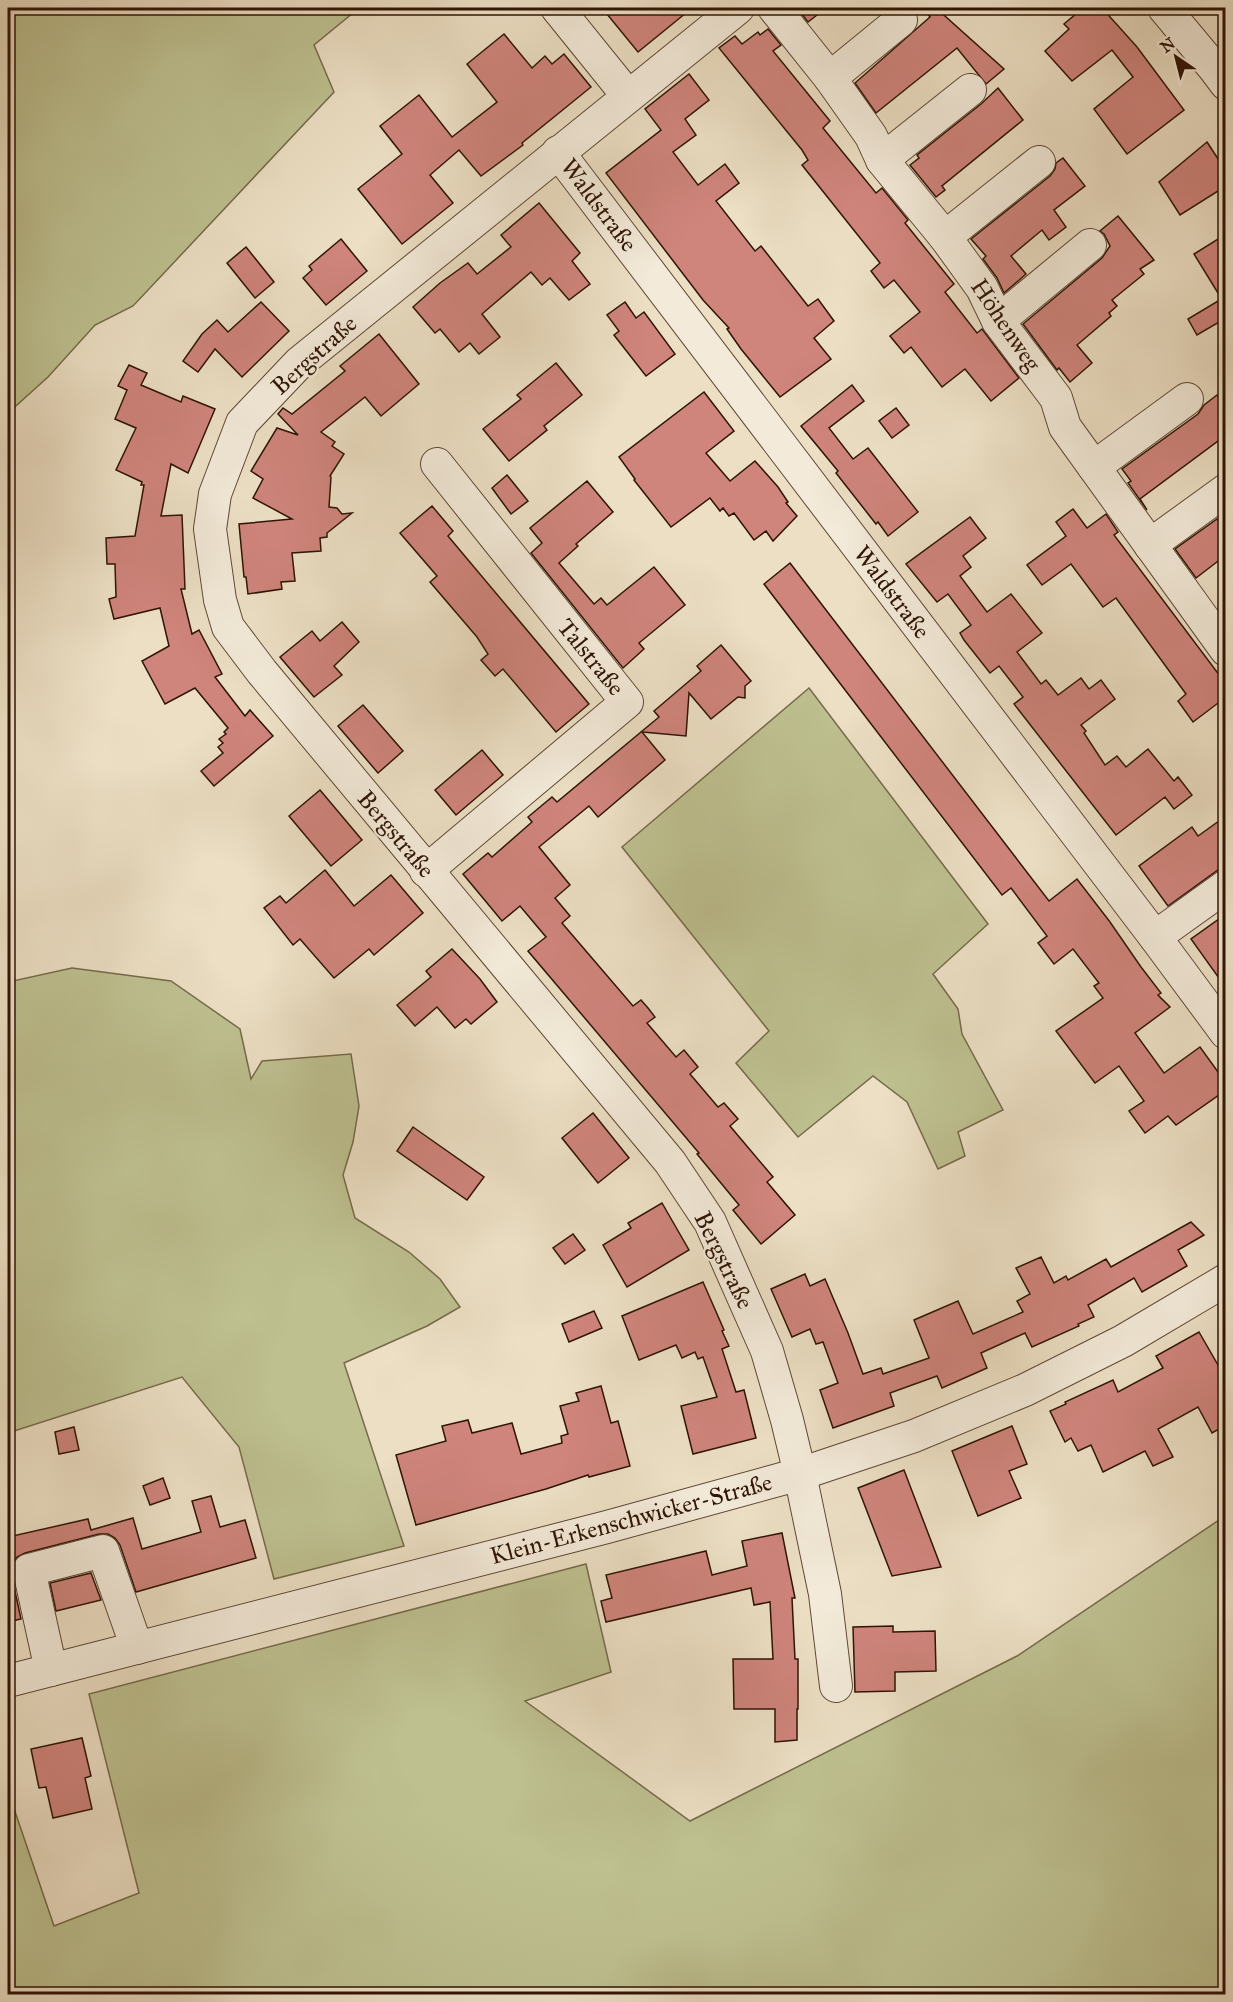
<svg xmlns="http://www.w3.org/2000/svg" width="1233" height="2002" viewBox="0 0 1233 2002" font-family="'IM FELL Great Primer',serif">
<rect width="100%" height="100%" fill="#ecdfc4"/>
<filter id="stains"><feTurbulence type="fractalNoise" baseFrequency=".00333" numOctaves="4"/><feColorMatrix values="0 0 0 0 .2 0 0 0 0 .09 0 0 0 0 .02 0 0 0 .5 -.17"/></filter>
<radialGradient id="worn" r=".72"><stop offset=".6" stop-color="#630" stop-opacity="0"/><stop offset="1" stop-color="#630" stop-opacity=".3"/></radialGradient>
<g fill="#bec090" stroke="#766a4a" stroke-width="1.5">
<polygon points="8,8 359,8 314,45 334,92 133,306 95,325 48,377 8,413"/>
<polygon points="809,688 988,924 933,974 958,1009 962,1034 1003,1110 958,1132 965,1156 938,1169 907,1102 873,1076 798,1137 736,1063 769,1031 622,847"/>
<polygon points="72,968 171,981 240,1029 251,1079 262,1061 351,1054 359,1106 353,1142 343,1175 355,1218 409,1252 440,1279 460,1307 427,1326 344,1363 404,1546 274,1579 239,1447 182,1377 8,1433 8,982"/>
<polygon points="1225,1516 1225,1994 8,1994 8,1791 54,1926 139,1893 89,1694 586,1564 611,1672 525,1701 690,1821 1017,1656"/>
</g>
<g fill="#cf847c" stroke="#2f1405" stroke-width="1.5">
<polygon points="602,8 692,8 638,52"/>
<polygon points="797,8 826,8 808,22"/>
<polygon points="923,8 936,8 1004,69 986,84 957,48 876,113 855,83 930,17"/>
<polygon points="1083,8 1102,8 1137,47 1184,110 1127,154 1094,109 1133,77 1112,50 1072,81 1045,51 1069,29 1064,24"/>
<polygon points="768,29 781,45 773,51 830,121 823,128 876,193 882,188 908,220 905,223 954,284 945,292 977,333 982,329 1019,378 991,401 965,369 942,387 911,347 904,353 890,336 920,312 894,280 884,288 871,271 880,263 802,165 808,160 802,150 719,48 735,36 742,44 758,32 760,35"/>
<polygon points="504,34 532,68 545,56 552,64 564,54 591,87 522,143 523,145 481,176 459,150 430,175 453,203 402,244 358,189 402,154 380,126 419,95 452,137 497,102 467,64"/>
<polygon points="689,74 709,100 685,119 696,135 673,152 698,185 725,164 739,183 716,201 755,251 761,246 808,306 818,299 834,321 814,338 831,359 780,397 741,349 727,329 729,328 703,300 606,173 661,130 645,109"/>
<polygon points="998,88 1023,120 942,186 945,190 936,197 910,165 919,158 917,155 981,104"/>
<polygon points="1207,142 1226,171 1226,186 1180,215 1159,182"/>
<polygon points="1063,158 1085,186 1054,210 1066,227 1049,240 1042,230 1011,256 1026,274 1004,293 997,278 983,259 986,256 971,239 1050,176 1055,169 1056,163"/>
<polygon points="539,203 580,253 572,261 590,284 569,300 550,278 542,285 531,272 482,314 500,337 479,354 470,343 459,352 440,329 435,333 413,307 440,283 468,263 477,274 511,247 501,235"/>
<polygon points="1118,216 1154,260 1140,269 1144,274 1112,300 1117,306 1109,313 1111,316 1077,345 1092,363 1070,382 1059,368 1057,370 1023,324 1102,258 1110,246 1104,234 1100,231"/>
<polygon points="1226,234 1226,306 1194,254"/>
<polygon points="341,239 367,271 326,305 303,278 312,270 309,266"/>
<polygon points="246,247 274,282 255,298 227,263"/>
<polygon points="1218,301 1226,313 1226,318 1197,335 1188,319"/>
<polygon points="261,302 289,331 242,377 215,349 198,372 183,361 202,334 217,320 228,332"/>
<polygon points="625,302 636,318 644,312 675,354 646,376 614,335 619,331 607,315"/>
<polygon points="379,334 419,384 381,416 365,397 321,432 335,442 332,446 344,454 330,476 331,477 329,507 337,508 342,514 352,513 327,533 327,537 320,538 321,551 292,553 295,581 281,582 282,589 248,594 246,577 244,577 239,524 292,519 253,498 263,479 251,471 277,428 298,435 278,414 283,408 292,414 345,371 340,366"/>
<polygon points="556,363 582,395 544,426 547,430 509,461 483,429 521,399 517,395"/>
<polygon points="129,365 147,373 141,385 181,402 183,396 215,409 188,473 171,464 161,516 182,515 185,589 181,589 192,634 199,630 222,674 215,677 245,716 250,710 273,736 214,786 201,771 223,753 218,747 223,743 219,739 226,734 224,732 228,728 195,688 165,704 142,661 169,646 160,608 114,619 109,599 116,597 115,564 107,564 106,538 135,536 144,485 141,485 142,482 116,470 136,428 115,419 127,390 118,386"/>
<polygon points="852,385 864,401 829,428 853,459 868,448 918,512 888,536 878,522 876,524 836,473 838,471 801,426"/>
<polygon points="704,392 734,431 706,453 730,481 755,461 778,487 788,502 786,503 797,516 773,541 766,531 754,540 734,513 729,516 723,508 720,511 710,498 671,527 634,480 635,479 619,457"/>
<polygon points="1217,395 1226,407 1226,435 1140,499 1147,510 1128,483 1131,481 1122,469 1198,414 1204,405"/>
<polygon points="896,408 909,425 892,438 879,421"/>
<polygon points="507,475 528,501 511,514 492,488"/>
<polygon points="587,481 613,512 576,544 578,546 559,563 594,604 601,598 607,605 654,567 685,605 639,643 644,649 623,668 531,553 542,543 530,528"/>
<polygon points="432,506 453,531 448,536 589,704 556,732 503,669 495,676 481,660 488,654 477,637 430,582 437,576 400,533"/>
<polygon points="1073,509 1087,528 1106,514 1118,532 1114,535 1226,684 1226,697 1193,722 1178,701 1186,694 1116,598 1103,607 1071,564 1042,585 1027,565 1066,536 1056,522"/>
<polygon points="970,517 986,538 963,556 971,567 960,576 987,612 1011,594 1037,627 1042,633 1017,652 1041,684 1046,680 1058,695 1081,678 1089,689 1101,680 1115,699 1081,725 1086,731 1084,733 1105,765 1117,756 1126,767 1148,749 1174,781 1178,777 1192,795 1174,809 1165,797 1116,835 1014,704 1023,697 999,666 990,673 964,640 960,633 971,625 948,594 937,602 906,564"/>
<polygon points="1217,519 1226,531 1226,555 1196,578 1175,549"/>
<polygon points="790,563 1049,901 1077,879 1110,922 1141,967 1161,993 1158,995 1170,1007 1135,1033 1164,1073 1200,1047 1226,1083 1226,1090 1176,1125 1168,1116 1145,1133 1129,1111 1144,1101 1119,1066 1095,1083 1056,1031 1103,998 1094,986 1099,983 1073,949 1054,964 1038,943 1047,936 1011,888 1002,895 764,584"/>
<polygon points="342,622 359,642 334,666 342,675 314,697 280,657 312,631 320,641"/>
<polygon points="721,645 751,681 745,686 745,698 738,697 711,719 689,693 686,736 642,732 665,760 598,817 589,806 539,847 570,885 555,898 570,916 562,923 633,1006 641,1000 648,1008 655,1017 647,1023 676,1057 684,1050 698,1067 690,1074 718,1107 724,1103 738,1119 730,1126 773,1177 767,1182 795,1215 761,1244 733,1210 739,1205 697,1154 699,1153 528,951 546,937 520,906 502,921 463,874 488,853 492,857 532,822 528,817 552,797 557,802 659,717 654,711 701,671 697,666"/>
<polygon points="363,705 403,751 378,773 338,726"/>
<polygon points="482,750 503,775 456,815 435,790"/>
<polygon points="320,790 362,840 331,866 289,816"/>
<polygon points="1226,816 1226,864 1168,906 1139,866 1192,827 1198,836"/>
<polygon points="325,870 354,906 391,875 423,913 374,955 369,949 334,978 300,939 293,945 264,908 280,896 286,903"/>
<polygon points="1226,914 1226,988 1191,939"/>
<polygon points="452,949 480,979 497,1002 471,1024 466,1019 455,1028 437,1007 415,1026 397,1005 431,977 426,971"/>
<polygon points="593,1113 629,1158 598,1183 562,1138"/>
<polygon points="413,1127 484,1177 467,1200 397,1151"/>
<polygon points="662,1203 689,1250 627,1287 603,1245 631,1228 628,1223"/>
<polygon points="1191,1222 1204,1235 1178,1250 1187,1266 1142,1292 1134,1278 1088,1305 1094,1317 1078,1324 1079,1326 1032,1347 1025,1333 981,1353 987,1368 942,1388 937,1376 890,1393 894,1406 833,1428 820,1390 838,1383 823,1342 816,1344 810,1329 792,1337 771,1289 805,1274 810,1286 825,1279 848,1333 863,1374 881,1368 883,1374 929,1358 914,1320 958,1301 973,1334 1023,1312 1017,1301 1030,1294 1016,1268 1041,1257 1054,1283 1066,1276 1068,1280 1106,1259 1111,1267"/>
<polygon points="573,1234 585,1250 565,1264 553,1248"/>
<polygon points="703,1282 724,1330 722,1331 729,1346 722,1349 736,1392 744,1390 756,1438 693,1454 681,1406 717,1397 703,1357 698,1359 695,1352 682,1358 676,1345 639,1360 622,1316"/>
<polygon points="594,1311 602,1328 569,1342 562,1324"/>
<polygon points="1199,1332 1226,1379 1226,1425 1212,1433 1198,1407 1158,1429 1173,1457 1153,1466 1145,1451 1103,1472 1091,1445 1078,1451 1071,1438 1065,1442 1050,1411 1066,1404 1065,1402 1113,1380 1118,1392 1163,1368 1156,1356"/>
<polygon points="601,1386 611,1423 618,1421 630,1466 589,1477 588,1475 546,1489 416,1525 396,1455 446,1441 442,1426 468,1420 472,1433 512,1423 521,1454 562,1443 561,1436 568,1434 560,1406 579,1401 576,1393"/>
<polygon points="1012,1426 1027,1464 1009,1471 1021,1498 978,1516 952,1451"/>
<polygon points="74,1427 79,1450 59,1454 55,1432"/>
<polygon points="904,1470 941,1567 892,1576 858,1488"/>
<polygon points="163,1478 170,1498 150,1505 143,1486"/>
<polygon points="211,1496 220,1527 245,1520 256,1558 136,1592 120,1545 115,1538 108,1534 99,1534 25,1553 17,1557 12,1564 11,1573 21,1619 12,1621 12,1618 8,1619 8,1537 88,1519 91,1530 133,1518 142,1549 201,1532 192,1501"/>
<polygon points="782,1533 795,1598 792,1598 795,1659 798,1659 798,1709 797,1709 797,1740 775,1742 775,1709 734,1709 733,1659 773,1659 770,1602 754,1605 751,1588 606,1622 601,1601 612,1598 606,1575 706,1551 712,1575 747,1566 742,1541"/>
<polygon points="91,1573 101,1600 56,1611 50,1583"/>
<polygon points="893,1626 893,1632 935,1631 936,1671 895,1672 895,1691 855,1692 853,1627"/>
<polygon points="82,1738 91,1776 85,1778 92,1809 53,1818 46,1787 39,1788 31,1749"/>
</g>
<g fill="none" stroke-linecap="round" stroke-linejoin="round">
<defs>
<g id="minor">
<polyline points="557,8 628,96"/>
<polyline points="738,8 299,363 242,423 215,494 210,529 220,600 228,627 262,672 670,1162 710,1222 767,1351 787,1420 800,1474 825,1594 836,1686"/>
<polyline points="774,8 830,78 871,136 882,160 945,237 982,288 998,321 1056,398 1065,427 1226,650"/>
<polyline points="1164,8 1214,68 1226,84"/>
<polyline points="830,78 901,20"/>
<polyline points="558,152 1155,937 1226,1033"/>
<polyline points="882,160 970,90"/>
<polyline points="945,237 1039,162"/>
<polyline points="998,321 1090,245"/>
<polyline points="1094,467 1187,399"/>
<polyline points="1150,545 1226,490"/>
<polyline points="426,871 627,702 437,464"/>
<polyline points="1155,937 1226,886"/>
<polyline points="51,1670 29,1570 103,1551 137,1648"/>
<polyline points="8,1681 607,1527 800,1474 914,1436 1025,1390 1123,1341 1226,1280"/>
</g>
</defs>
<use href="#minor" stroke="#5e4735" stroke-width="34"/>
<use href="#minor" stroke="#f3ead9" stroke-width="32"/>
</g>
<g text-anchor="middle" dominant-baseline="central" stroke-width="4.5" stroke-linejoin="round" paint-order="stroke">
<g font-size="24" fill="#2f1405" stroke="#f3ead9">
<text transform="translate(599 205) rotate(53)">Waldstraße</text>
<text transform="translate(1006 325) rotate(56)">Höhenweg</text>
<text transform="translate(314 355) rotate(-42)">Bergstraße</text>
<text transform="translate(892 592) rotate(53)">Waldstraße</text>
<text transform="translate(591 657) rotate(51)">Talstraße</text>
<text transform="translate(396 834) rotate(50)">Bergstraße</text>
<text transform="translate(724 1260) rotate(64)">Bergstraße</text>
<text transform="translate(631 1519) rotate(-15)">Klein-Erkenschwicker-Straße</text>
</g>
</g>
<rect width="1233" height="2002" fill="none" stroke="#ecdfc4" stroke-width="30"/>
<rect x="9" y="9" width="1215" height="1984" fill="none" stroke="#2f1405" stroke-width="3"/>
<rect x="15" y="15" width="1203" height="1972" fill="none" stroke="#2f1405" stroke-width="1.5"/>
<g transform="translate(1176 57) rotate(325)" stroke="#f3ead9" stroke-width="4.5" paint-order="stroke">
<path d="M0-4.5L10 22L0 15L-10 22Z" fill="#2f1405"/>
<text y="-9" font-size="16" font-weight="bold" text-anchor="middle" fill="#2f1405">N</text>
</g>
<rect width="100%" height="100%" filter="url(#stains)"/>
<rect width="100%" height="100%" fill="url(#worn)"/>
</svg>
